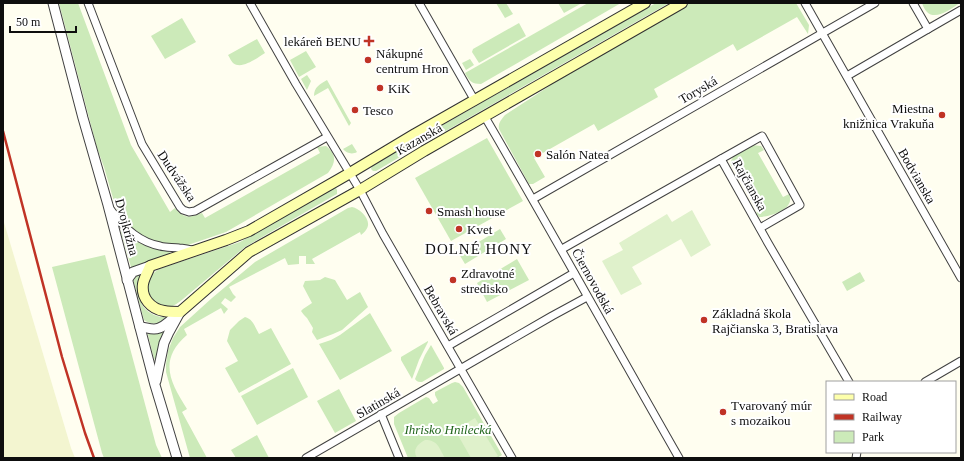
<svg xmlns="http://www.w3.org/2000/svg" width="964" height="461" viewBox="0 0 964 461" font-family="'Times New Roman',serif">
<rect width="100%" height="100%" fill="#fffef0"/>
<polygon fill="#f3f5d0" points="3,219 71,448 75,458 3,458"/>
<g fill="#cceab9">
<path d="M59,3H78L131,145L170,212L175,208C184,219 190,218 202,213L205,218L320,153L317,147L326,146C337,154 336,163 328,173L226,232L188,245H168L149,240L132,230L124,222L115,205L104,167L97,148Z"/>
<polygon points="496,3 506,3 513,14 505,18"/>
<polygon points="558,3 582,3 564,13"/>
<path d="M588,3H621L481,84C472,84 469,81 465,73Z"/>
<polygon points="656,3 669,3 423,144 420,138"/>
<path d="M690,3H796L809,25L808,34L797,17L737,51L733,44L654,89L658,97L598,131L594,124L534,158L545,177L533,184H529L499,129C498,123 501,120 505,115L548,87L568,72Z"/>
<path d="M919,3H960C952,8 936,21 927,12C925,10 923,6 922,3L920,4Z"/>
<polygon points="182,18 196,42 165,59 151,36"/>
<polygon points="519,23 526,36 479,63 472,52 473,49"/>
<path d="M257,39L265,53C257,58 242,70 233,63C231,61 230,58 228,55Z"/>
<polygon points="306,51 316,67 299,77 290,60"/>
<polygon points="470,59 474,65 466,70 462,63"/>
<polygon points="307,75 311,81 307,90 301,79"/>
<path d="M327,80L351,123L349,126L328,88L314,96C314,87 320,84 327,80Z"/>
<polygon points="487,138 523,201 451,241 415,178"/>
<polygon points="414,141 417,147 376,171 373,171 371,169 372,166"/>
<path d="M352,144L357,152C352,155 346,153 343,149Z"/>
<path d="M752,145L761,146L764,150L758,153L783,197L789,194C796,209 771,217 759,217L756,213L762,209L737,163L731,166C729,155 743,150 752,145Z"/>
<path d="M336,188L337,190V194L335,195L245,247L183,299C179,302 175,306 169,307C157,308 147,296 148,284C149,277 154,272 159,269L240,242L330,190Z"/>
<path d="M352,207C361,209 373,221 366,230C365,232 363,233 361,235L360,232L312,259L315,264H306V256H299V264L288,265L285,258L229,287L233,294L236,297L231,302L225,298L221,303L228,309L224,314L221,308L184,329L187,335C158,360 170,382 187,409L182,412L207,458H190L166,372V364L168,351L173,338L180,327L212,298L255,262L348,208Z"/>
<polygon points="500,229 506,239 465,264 459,254"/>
<path d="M122,231H124C140,244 148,249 169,251L170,253L169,254L132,268L131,267L121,232Z"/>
<polygon points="105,255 156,445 162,458 104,458 102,453 52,267"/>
<polygon points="517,259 529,280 487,302 477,283"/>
<path d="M141,272C135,288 137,307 154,315C157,316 161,317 164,317L165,318C159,325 151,325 144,320L133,279V278Z"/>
<polygon points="860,272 865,281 847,291 842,282"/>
<polygon points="325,277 335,280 347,300 360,292 368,307 342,330 333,334 317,340 312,332 313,328 307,318 304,315 301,311 303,309 312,303 303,286 305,281 320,280"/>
<polygon points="370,313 392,351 340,380 319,344 331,340 340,335"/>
<path d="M245,317C253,319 255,327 259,334L271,328L291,364L239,393L225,368L238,361L227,341L230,330L239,321Z"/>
<polygon points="165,330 159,345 156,358 154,359 148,335 148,333"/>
<polygon points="428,341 428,342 419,360 412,379 401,360 401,357"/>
<path d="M431,345L444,368V369L422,382C419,382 417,382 415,379L425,355Z"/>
<polygon points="293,368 308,397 257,425 241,396"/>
<polygon points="455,382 459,383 463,387 502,455 497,458 408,458 394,424 394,417 399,413 426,397 429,398 433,404 438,401 435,395 435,392 452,383"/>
<polygon points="339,389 356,421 335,433 317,401"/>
<polygon points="257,435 269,458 236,458 231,450"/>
</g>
<g fill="#dff1cb">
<polygon points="692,210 711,245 691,257 681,239 632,267 642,284 621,295 602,261 623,250 619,243 667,214 672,222"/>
<polygon points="475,418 498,456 494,458 471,458 455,430"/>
<path d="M425,440C438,440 439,448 445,458H417C412,449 418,444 425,440Z"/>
</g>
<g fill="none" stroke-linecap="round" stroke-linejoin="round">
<defs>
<g id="minor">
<polyline points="88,3 142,144 180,207 183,210 189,212 195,211 327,137"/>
<polyline points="250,3 296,84 360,190 383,234 512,458"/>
<polyline points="419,3 475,101"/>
<polyline points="805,3 961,278"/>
<polyline points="913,3 928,29 961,10"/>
<polyline points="847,76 928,29"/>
<path d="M485,117C551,230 614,344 679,458"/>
<polyline points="721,159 762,136 800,205 760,228"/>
<polyline points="533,199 875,3"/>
<path d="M111,210C123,227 139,242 160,246C166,248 173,247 179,248C184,248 189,250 194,250"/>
<polyline points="562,249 721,159 768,243 849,382"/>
<polyline points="448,346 574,273"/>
<polyline points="925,382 961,361"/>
<polyline points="381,414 399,458"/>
<polyline points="306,458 552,316 587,297"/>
<polyline points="856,458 857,452"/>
</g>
<g id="tertiary">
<polyline points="53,3 83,118 108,205 155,385 177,458"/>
<polyline points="127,280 133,272 150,266"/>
<path d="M140,327C144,327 149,329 154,329C163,329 171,320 177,314"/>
<polyline points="156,381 164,343 169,332 180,312"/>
</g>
<path id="secondary" d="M645,3L415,134L350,173L249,231L226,240L150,266C148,272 144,278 143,284C141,298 151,309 164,311C169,312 175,312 180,312L249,252L360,190L424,151L682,3"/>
</defs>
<use href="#minor" stroke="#414141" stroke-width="9"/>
<use href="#tertiary" stroke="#414141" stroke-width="11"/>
<use href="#secondary" stroke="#303030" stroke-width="12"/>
<use href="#minor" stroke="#fff" stroke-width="7"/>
<use href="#tertiary" stroke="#fff" stroke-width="9"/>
<use href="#secondary" stroke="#fdffab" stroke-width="10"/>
<polyline stroke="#c03325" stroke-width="2.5" points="3,131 62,357 85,433 94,458"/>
</g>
<g fill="#c03325" stroke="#fff" stroke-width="1.5">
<path d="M367 35h4v4h4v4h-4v4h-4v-4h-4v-4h4z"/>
<circle cx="368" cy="60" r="4"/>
<circle cx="380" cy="88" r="4"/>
<circle cx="355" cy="110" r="4"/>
<circle cx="942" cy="115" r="4"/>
<circle cx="538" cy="154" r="4"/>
<circle cx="429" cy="211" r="4"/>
<circle cx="459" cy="229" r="4"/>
<circle cx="453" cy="280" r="4"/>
<circle cx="704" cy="320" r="4"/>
<circle cx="723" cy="412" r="4"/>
</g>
<g text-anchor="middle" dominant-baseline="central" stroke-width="4" stroke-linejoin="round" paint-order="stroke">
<g font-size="13" fill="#0e0e0e" stroke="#fff" text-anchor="start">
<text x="361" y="41" text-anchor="end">lekáreň BENU</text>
<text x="376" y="53">Nákupné<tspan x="376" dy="15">centrum Hron</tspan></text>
<text x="388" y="88">KiK</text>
<text x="934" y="108" text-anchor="end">Miestna<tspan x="934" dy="15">knižnica Vrakuňa</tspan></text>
<text x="363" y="110">Tesco</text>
<text x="546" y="154">Salón Natea</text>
<text x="437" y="211">Smash house</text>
<text x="467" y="229">Kvet</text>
<text x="461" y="273">Zdravotné<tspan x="461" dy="15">stredisko</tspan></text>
<text x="712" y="313">Základná škola<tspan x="712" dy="15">Rajčianska 3, Bratislava</tspan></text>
<text x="731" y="405">Tvarovaný múr<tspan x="731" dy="15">s mozaikou</tspan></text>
</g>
<g font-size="13" fill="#0e0e0e" stroke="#fff">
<text transform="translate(698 90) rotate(-30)">Toryská</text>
<text transform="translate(419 139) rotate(-30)">Kazanská</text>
<text transform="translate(177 176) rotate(56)">Dudvážska</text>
<text transform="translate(917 176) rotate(60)">Bodvianska</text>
<text transform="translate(750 185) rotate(61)">Rajčianska</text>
<text transform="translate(127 227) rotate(75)">Dvojkrížna</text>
<text transform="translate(593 281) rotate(61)">Čiernovodská</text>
<text transform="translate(441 310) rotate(60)">Bebravská</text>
<text transform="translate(378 403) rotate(-30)">Slatinská</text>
</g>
<g font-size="13" font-style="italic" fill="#23671e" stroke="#fff">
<text x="448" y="429">Ihrisko Hnilecká</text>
</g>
<g font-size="15" letter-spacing="1" fill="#0e0e0e" stroke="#fff">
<text x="479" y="249">DOLNÉ HONY</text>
</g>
</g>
<rect width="964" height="461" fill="none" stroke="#0e0e0e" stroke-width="8"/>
<rect x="826" y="381" width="130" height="72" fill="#ffffff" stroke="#9f9f9f"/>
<rect x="834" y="394" width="20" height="6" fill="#fdffab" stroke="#9f9f9f"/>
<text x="862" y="401" font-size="12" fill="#0e0e0e">Road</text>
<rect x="834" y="414" width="20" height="6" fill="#c03325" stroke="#9f9f9f"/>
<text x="862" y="421" font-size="12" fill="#0e0e0e">Railway</text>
<rect x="834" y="431" width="20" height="12" fill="#cceab9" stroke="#9f9f9f"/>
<text x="862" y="441" font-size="12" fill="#0e0e0e">Park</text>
<path d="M10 26v6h66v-6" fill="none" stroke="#0e0e0e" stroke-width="2"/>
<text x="16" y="26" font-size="12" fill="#0e0e0e" stroke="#ffffff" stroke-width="3" paint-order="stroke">50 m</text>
</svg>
